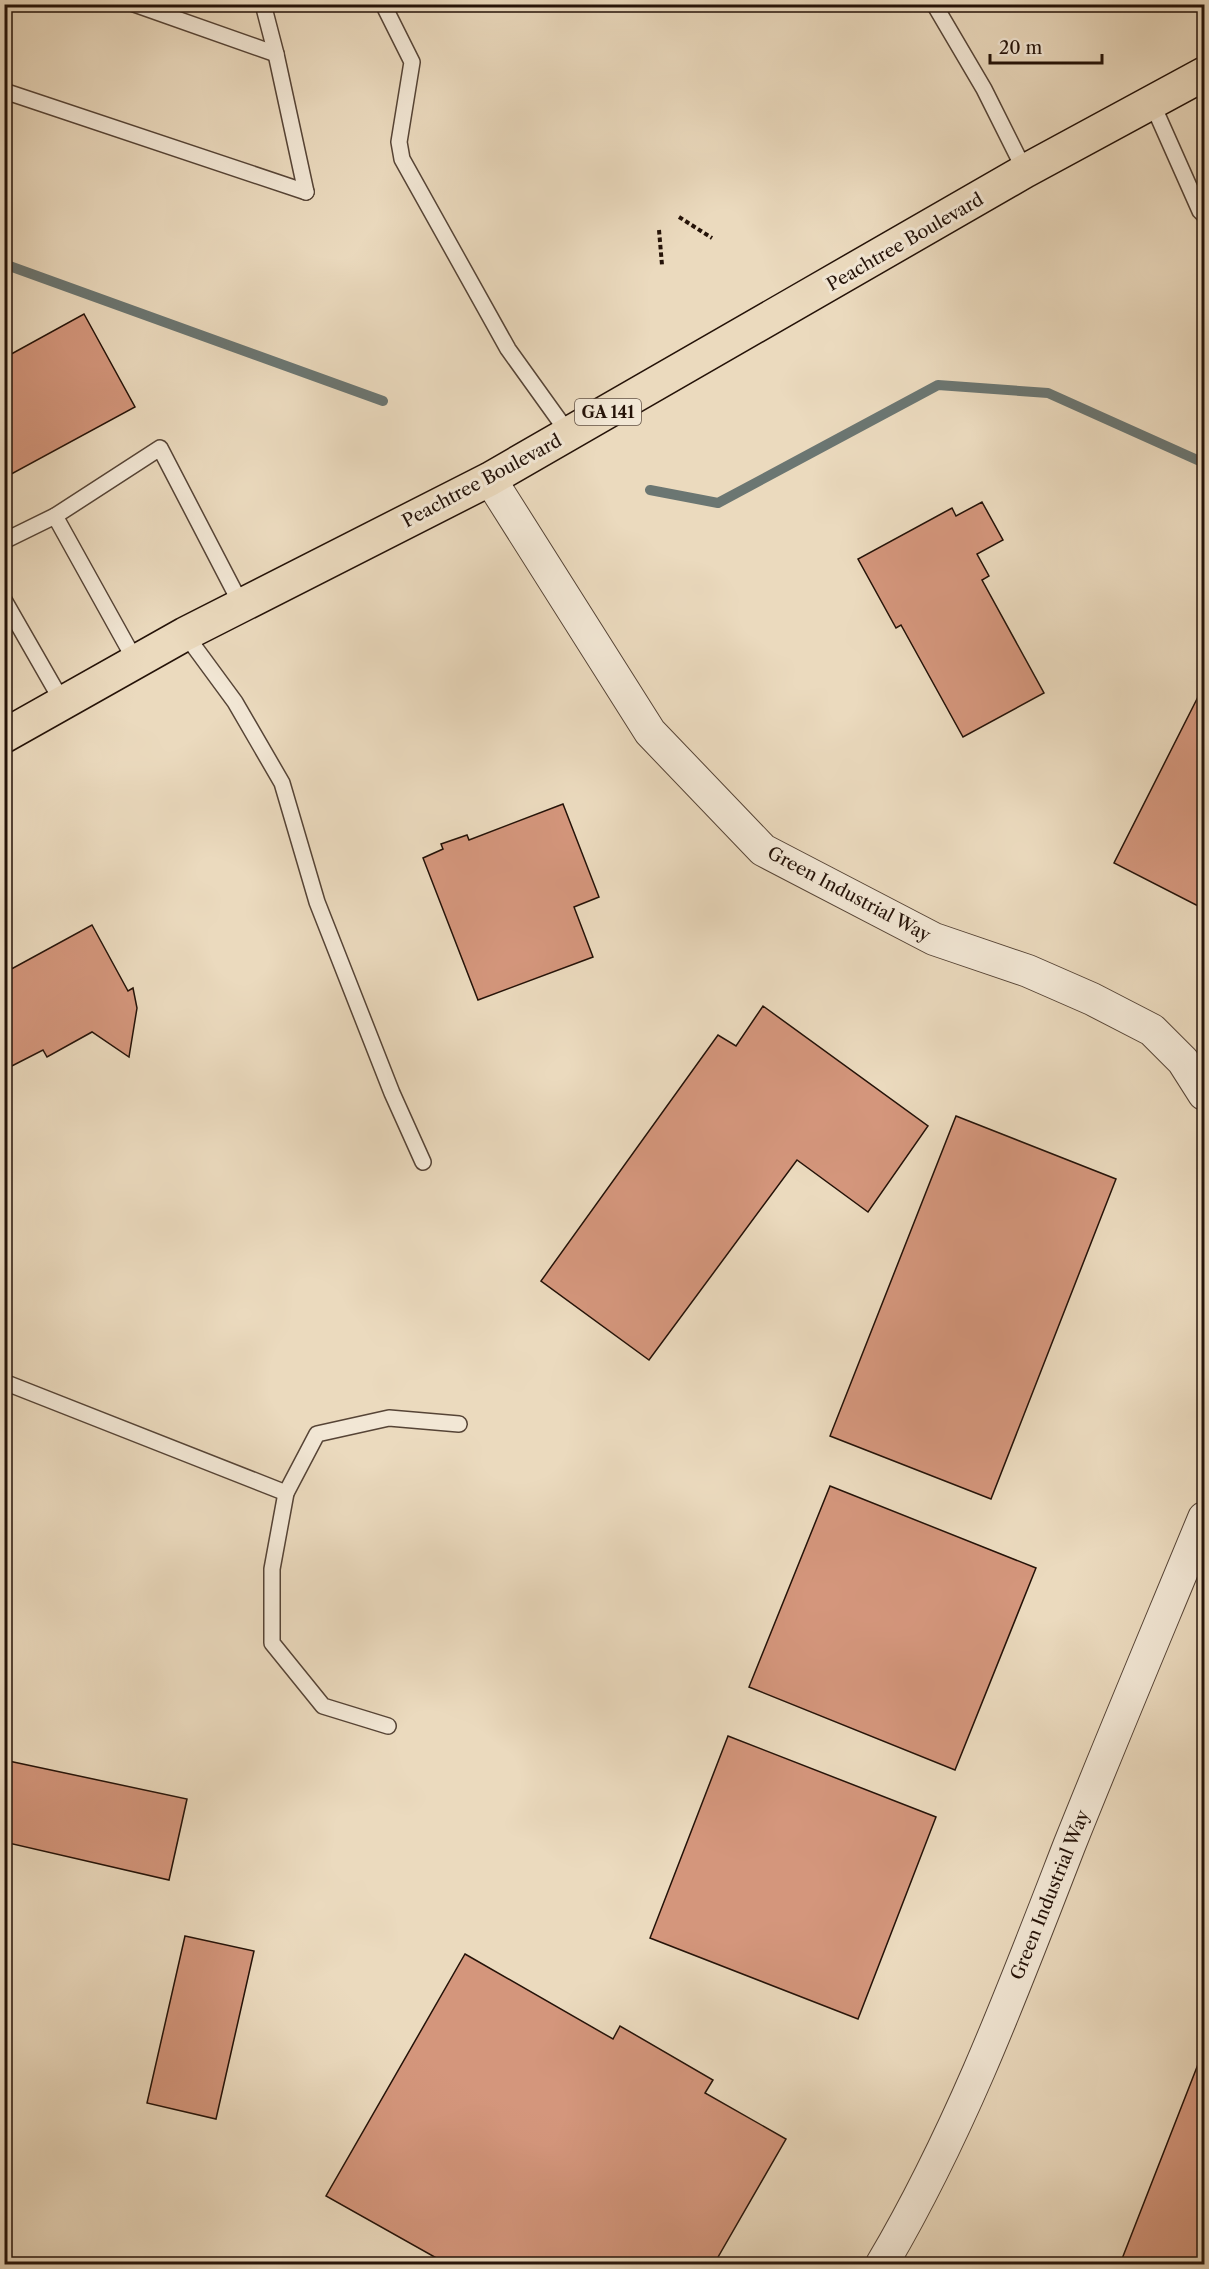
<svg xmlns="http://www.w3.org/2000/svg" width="1209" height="2269" viewBox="0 0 1209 2269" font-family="'Libre Caslon Text',serif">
<rect width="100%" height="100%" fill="#ebdabe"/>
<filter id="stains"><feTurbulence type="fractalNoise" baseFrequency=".00333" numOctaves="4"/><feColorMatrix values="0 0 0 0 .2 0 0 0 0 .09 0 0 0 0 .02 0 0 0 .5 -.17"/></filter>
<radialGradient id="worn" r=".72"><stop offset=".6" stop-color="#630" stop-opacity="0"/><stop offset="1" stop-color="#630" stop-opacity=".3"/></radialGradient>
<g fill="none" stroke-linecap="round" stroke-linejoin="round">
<g stroke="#6b7672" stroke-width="10">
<polyline points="4,264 383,401"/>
<polyline points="650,490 718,503 938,385 1048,393 1204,463"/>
</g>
</g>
<g fill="#d4967c" stroke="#241208" stroke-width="1.5">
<polygon points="84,314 135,407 4,478 4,358"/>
<polygon points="982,502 1003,540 977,554 989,576 982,580 1044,693 963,737 901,625 896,628 858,559 952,508 956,516"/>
<polygon points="1204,685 1204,909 1114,863"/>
<polygon points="563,804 599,897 574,907 593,957 478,1000 423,858 443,849 441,844 467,835 469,840"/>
<polygon points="92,925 128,991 133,988 137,1008 129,1057 92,1032 47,1057 43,1050 4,1070 4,973"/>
<polygon points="763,1006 928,1126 868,1212 797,1160 649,1360 541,1281 718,1035 736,1046"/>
<polygon points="956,1116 1116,1179 991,1499 830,1436"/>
<polygon points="830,1486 1036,1568 955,1770 749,1687"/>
<polygon points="728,1736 936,1817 858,2019 650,1938"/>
<polygon points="4,1760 187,1799 169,1880 4,1842"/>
<polygon points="185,1936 254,1951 216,2119 147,2103"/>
<polygon points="465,1954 613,2039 620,2026 713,2080 705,2093 786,2139 714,2264 447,2264 326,2196"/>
<polygon points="1204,2049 1204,2264 1120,2264"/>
</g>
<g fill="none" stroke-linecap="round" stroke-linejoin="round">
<defs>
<g id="lane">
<polyline points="134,4 276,54"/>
<polyline points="263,4 276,54 306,192"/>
<polyline points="383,4 412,62 399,142 402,159 508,349 569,434"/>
<polyline points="934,4 984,89 1025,171"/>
<polyline points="4,91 306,192"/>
<polyline points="1152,103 1200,211 1204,215"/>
<polyline points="55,516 136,662"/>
<polyline points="4,541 55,516 160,448 242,606"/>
<polyline points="4,600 63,703"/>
<polyline points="185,634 235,702 282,783 317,902 392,1093 423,1162"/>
<polyline points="4,1382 286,1493"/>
<polyline points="388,1726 323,1706 272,1643 272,1569 286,1493 317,1434 389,1418 459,1424"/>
</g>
<g id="street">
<polyline points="490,479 650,732 763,850 934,939 1028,971 1092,999 1152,1030 1183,1061 1204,1094"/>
<path d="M882,2264C960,2132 1014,1988 1069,1846C1113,1736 1159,1627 1204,1518"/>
</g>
<polyline id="highway" points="4,736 185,634 490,479 1025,171 1204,74"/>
</defs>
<use href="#lane" stroke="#564436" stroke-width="18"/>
<use href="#street" stroke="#564436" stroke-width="34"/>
<use href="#highway" stroke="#241208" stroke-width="36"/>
<g stroke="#241208" stroke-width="4" stroke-dasharray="4.5 3" stroke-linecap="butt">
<polyline points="679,217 712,238"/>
<polyline points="659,230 662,265"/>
</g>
<use href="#lane" stroke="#f2e7d5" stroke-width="15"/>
<use href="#street" stroke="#f2e7d5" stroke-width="32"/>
<use href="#highway" stroke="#ebdabe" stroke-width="33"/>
</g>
<g text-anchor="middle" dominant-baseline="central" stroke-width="6" stroke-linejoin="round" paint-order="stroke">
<rect fill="#f2e7d5" stroke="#625246" stroke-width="1.5" x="575" y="399" width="66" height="26" rx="4.5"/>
<g font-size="16" font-weight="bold" fill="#241208">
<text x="608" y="412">GA 141</text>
</g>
<g font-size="18" fill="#241208" stroke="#f2e7d5">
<text transform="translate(905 242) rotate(-30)">Peachtree Boulevard</text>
<text transform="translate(482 481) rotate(-28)">Peachtree Boulevard</text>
<text transform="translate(849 894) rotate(28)">Green Industrial Way</text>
<text transform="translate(1050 1895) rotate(-68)">Green Industrial Way</text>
</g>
</g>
<rect width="1209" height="2269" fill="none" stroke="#ebdabe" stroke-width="24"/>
<rect x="6" y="6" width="1197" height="2257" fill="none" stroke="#241208" stroke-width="3"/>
<rect x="12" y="12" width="1185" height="2245" fill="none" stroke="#241208" stroke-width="1.5"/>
<path d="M990 54v9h112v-9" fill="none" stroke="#241208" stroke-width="3"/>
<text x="999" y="54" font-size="18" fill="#241208" stroke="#f2e7d5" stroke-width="4.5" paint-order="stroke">20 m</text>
<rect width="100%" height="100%" filter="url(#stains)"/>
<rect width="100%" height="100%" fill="url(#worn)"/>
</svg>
